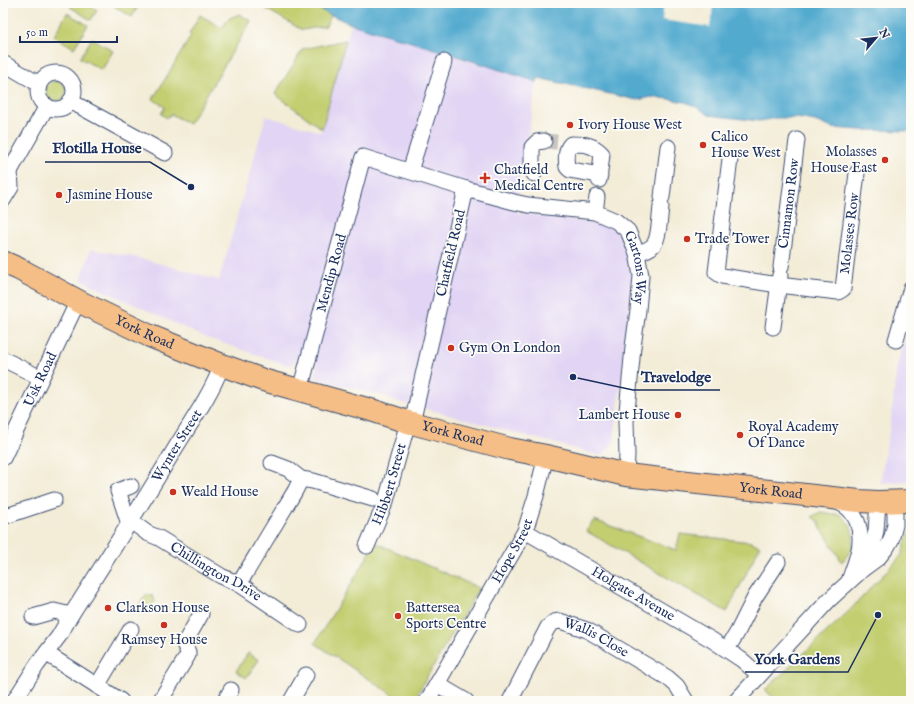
<svg xmlns="http://www.w3.org/2000/svg" width="914" height="704" viewBox="0 0 914 704" font-family="'IM FELL English',serif">
<rect width="100%" height="100%" fill="#fdfcf7"/>
<filter id="ink" filterUnits="userSpaceOnUse"><feTurbulence type="fractalNoise" baseFrequency=".025" numOctaves="2"/><feDisplacementMap in="SourceGraphic" scale="8" xChannelSelector="R" yChannelSelector="G"/><feConvolveMatrix kernelMatrix="1 2 1 2 8 2 1 2 1" color-interpolation-filters="sRGB"/></filter>
<filter id="wash" filterUnits="userSpaceOnUse"><feTurbulence type="fractalNoise" baseFrequency=".012" numOctaves="4" result="noise"/><feDisplacementMap in="SourceGraphic" scale="16" xChannelSelector="R" yChannelSelector="G"/><feGaussianBlur stdDeviation="0.9" result="paint"/><feColorMatrix in="noise" values="0 0 0 0 0 0 0 0 0 0 0 0 0 0 0 0 0 1.4 0 .05"/><feComposite in="paint" operator="in"/></filter>
<g filter="url(#wash)">
<rect width="100%" height="100%" fill="#f3ecd7"/>
<g fill="#e1d4f4">
<polygon points="351,24 448,53 537,82 515,212 610,225 618,231 624,239 629,253 632,274 627,334 623,365 614,442 602,456 389,399 388,397 314,378 317,364 298,358 293,363 288,365 207,338 81,280 91,249 139,258 219,280 266,116 321,132"/>
<polygon points="911,318 911,481 880,483 892,413 897,366"/>
</g>
<g fill="#c2ce70" stroke="#6e7e67">
<polygon points="73,3 87,3 97,10 91,20 70,7"/>
<polygon points="115,3 140,3 132,17 114,6"/>
<polygon points="256,3 308,3 331,15 326,26 302,30"/>
<polygon points="67,13 88,25 74,48 54,36"/>
<polygon points="239,14 251,21 189,124 171,114 167,118 161,114 165,107 153,99 191,36 189,34 200,15 222,28 228,19"/>
<polygon points="92,38 113,51 102,70 80,58"/>
<polygon points="346,40 322,129 275,94 303,49"/>
<circle cx="56" cy="91" r="10"/>
<polygon points="820,512 841,515 850,525 853,534 853,548 842,562 829,541 827,536 821,529 819,522 812,517"/>
<polygon points="594,520 676,550 680,534 751,542 760,546 727,612 586,531"/>
<path d="M911,531V701H777L765,690L850,610L901,556C905,548 905,538 911,531Z"/>
<polygon points="376,543 479,588 413,701 402,701 316,644 315,643"/>
<polygon points="146,595 152,595 155,601 146,614 137,608"/>
<polygon points="248,653 259,660 246,678 236,671"/>
</g>
<polygon fill="#52aacf" stroke="#366c96" points="307,3 911,3 911,131 860,130 832,128 815,121 796,118 776,118 759,121 709,115 695,106 685,102 669,99 652,97 637,100 538,78 537,82 448,53 351,24 331,15"/>
<polygon fill="#f3ecd7" points="664,3 686,3 713,7 710,27 662,20"/>
</g>
<g filter="url(#ink)">
<g fill="none" stroke-linecap="round" stroke-linejoin="round">
<polyline stroke="#c8c6bf" stroke-width="15" stroke-dasharray="15 8" stroke-linecap="butt" points="544,141 557,142"/>
<defs>
<g id="minor">
<polyline points="3,63 39,84"/>
<circle cx="56" cy="91" r="18"/>
<polyline points="70,101 165,153"/>
<path id="s1" d="M730,159L716,272L722,276L778,285L838,292L843,289L857,173"/>
<polyline points="410,171 444,62"/>
<polyline points="534,174 532,170 532,147 537,142 544,141"/>
<polyline points="3,175 10,171 47,106"/>
<path d="M599,180L602,154C593,144 584,144 571,144C565,149 566,160 567,167L570,170L600,175"/>
<path id="s2" d="M466,189L514,202L528,205L595,212L616,221L628,231L637,253L641,276L638,310L633,347L626,422L627,454L626,475"/>
<polyline points="662,197 668,147"/>
<polyline points="3,200 11,187 10,171"/>
<polyline points="595,212 597,197"/>
<path d="M637,253C643,251 651,249 654,244C659,238 660,215 661,206"/>
<path id="s3" d="M781,267L797,140"/>
<polyline points="773,327 780,275"/>
<polyline points="896,340 911,288"/>
<polyline points="3,359 41,378"/>
<path id="s4" d="M300,390L363,157L466,189L412,423"/>
<path id="s5" d="M3,458L78,301"/>
<polyline points="272,463 288,469 301,479 313,481 373,499"/>
<path d="M834,501C838,502 842,504 845,506C850,509 854,515 857,521C865,543 856,560 849,581"/>
<polyline points="3,517 54,500"/>
<path id="s6" d="M131,521L147,533L159,538L221,576L239,584L300,625"/>
<polyline points="129,524 118,491 131,486"/>
<path id="s7" d="M525,531L712,640L739,658"/>
<path id="s8" d="M367,546L386,501L408,422"/>
<polyline points="864,568 873,544 876,531 878,502"/>
<polyline points="239,584 295,491 301,479"/>
<polyline points="33,617 54,611 71,615"/>
<polyline points="727,649 737,633 755,597 778,562"/>
<polyline points="47,653 52,657 121,701"/>
<polyline points="742,660 759,675"/>
<polyline points="437,684 466,701"/>
<polyline points="97,686 131,629"/>
<path id="s9" d="M14,701L37,665L59,636L71,615C106,560 142,504 176,447C192,421 211,394 222,365"/>
<polyline points="160,701 188,655 188,652 184,644 201,614"/>
<polyline points="225,701 231,690"/>
<polyline points="291,701 306,675"/>
<path id="s10" d="M427,701L437,684L525,531L536,496L546,456"/>
<path id="s11" d="M510,701L548,627L554,622L560,621L587,630L668,678L677,686L686,701"/>
<polyline points="736,701 829,600 863,569 878,558 887,547 891,540 895,525 895,502"/>
</g>
<g id="highway">
<path id="s12" d="M3,262L19,269L82,303L150,336L222,365L263,380L371,410L408,422L510,449L546,456L626,475L859,501L878,502L911,501"/>
</g>
</defs>
<use href="#minor" stroke="#3b4b70" stroke-width="17"/>
<use href="#highway" stroke="#3b4b70" stroke-width="24"/>
<use href="#minor" stroke="#fff" stroke-width="15"/>
<use href="#highway" stroke="#f5be86" stroke-width="22"/>
</g>
</g>
<g fill="#c8321e" stroke="#fdfcf7" stroke-width="1.5">
<circle cx="570" cy="125" r="4"/>
<circle cx="703" cy="145" r="4"/>
<circle cx="885" cy="160" r="4"/>
<path d="M483 172h4v4h4v4h-4v4h-4v-4h-4v-4h4z"/>
<circle cx="59" cy="195" r="4"/>
<circle cx="687" cy="239" r="4"/>
<circle cx="451" cy="348" r="4"/>
<circle cx="678" cy="415" r="4"/>
<circle cx="740" cy="435" r="4"/>
<circle cx="173" cy="492" r="4"/>
<circle cx="108" cy="608" r="4"/>
<circle cx="398" cy="616" r="4"/>
<circle cx="164" cy="625" r="4"/>
</g>
<g text-anchor="middle" dominant-baseline="central" stroke-width="3.5" stroke-linejoin="round" paint-order="stroke">
<g font-size="14" fill="#1b2f5e" stroke="#fdfcf7" text-anchor="start">
<text x="578" y="125">Ivory House West</text>
<text x="711" y="137">Calico<tspan x="711" dy="16">House West</tspan></text>
<text x="877" y="152" text-anchor="end">Molasses<tspan x="877" dy="16">House East</tspan></text>
<text x="494" y="170">Chatfield<tspan x="494" dy="16">Medical Centre</tspan></text>
<text x="67" y="195">Jasmine House</text>
<text x="695" y="239">Trade Tower</text>
<text x="459" y="348">Gym On London</text>
<text x="670" y="415" text-anchor="end">Lambert House</text>
<text x="748" y="427">Royal Academy<tspan x="748" dy="16">Of Dance</tspan></text>
<text x="181" y="492">Weald House</text>
<text x="116" y="608">Clarkson House</text>
<text x="406" y="608">Battersea<tspan x="406" dy="16">Sports Centre</tspan></text>
<text x="164" y="640" text-anchor="middle">Ramsey House</text>
</g>
<g font-size="14" fill="#1b2f5e" stroke="#fdfcf7">
<text stroke="none"><textPath href="#s3" startOffset="64">Cinnamon Row</textPath></text>
<text stroke="none"><textPath href="#s1" startOffset="300">Molasses Row</textPath></text>
<text transform="translate(451 253) rotate(-77)">Chatfield Road</text>
<text stroke="none"><textPath href="#s2" startOffset="208">Gartons Way</textPath></text>
<text stroke="none"><textPath href="#s4" startOffset="121">Mendip Road</textPath></text>
<text stroke="none"><textPath href="#s12" startOffset="158">York Road</textPath></text>
<text stroke="none"><textPath href="#s5" startOffset="87">Usk Road</textPath></text>
<text stroke="none"><textPath href="#s12" startOffset="483">York Road</textPath></text>
<text stroke="none"><textPath href="#s9" startOffset="303">Wynter Street</textPath></text>
<text stroke="none"><textPath href="#s8" startOffset="66">Hibbert Street</textPath></text>
<text stroke="none"><textPath href="#s12" startOffset="807">York Road</textPath></text>
<text stroke="none"><textPath href="#s10" startOffset="173">Hope Street</textPath></text>
<text stroke="none"><textPath href="#s6" startOffset="99">Chillington Drive</textPath></text>
<text stroke="none"><textPath href="#s7" startOffset="125">Holgate Avenue</textPath></text>
<text stroke="none"><textPath href="#s11" startOffset="137">Wallis Close</textPath></text>
</g>
</g>
<path fill="none" stroke="#1b2f5e" stroke-width="1.5" d="M191 187L150 162H45M573 377L633 390H720M878 615L848 672H745"/>
<g fill="#1b2f5e" stroke="#fdfcf7" stroke-width="1.5">
<circle cx="191" cy="187" r="4"/>
<circle cx="573" cy="377" r="4"/>
<circle cx="878" cy="615" r="4"/>
</g>
<g font-size="15" text-anchor="middle" font-weight="bold" fill="#1b2f5e" stroke="#fdfcf7" stroke-width="3.5" stroke-linejoin="round" paint-order="stroke">
<text x="97" y="153">Flotilla House</text>
<text x="676" y="382">Travelodge</text>
<text x="797" y="664">York Gardens</text>
</g>
<rect width="914" height="704" fill="none" stroke="#fdfcf7" stroke-width="16"/>
<g transform="translate(876 38) rotate(62)" stroke="#fdfcf7" stroke-width="3" paint-order="stroke">
<path d="M0-3L7 15L0 10L-7 15Z" fill="#1b2f5e"/>
<text y="-6" font-size="11" font-weight="bold" text-anchor="middle" fill="#1b2f5e">N</text>
</g>
<path d="M20 36v6h97v-6" fill="none" stroke="#1b2f5e" stroke-width="2"/>
<text x="26" y="36" font-size="12" fill="#1b2f5e" stroke="#fdfcf7" stroke-width="3" paint-order="stroke">50 m</text>
</svg>
